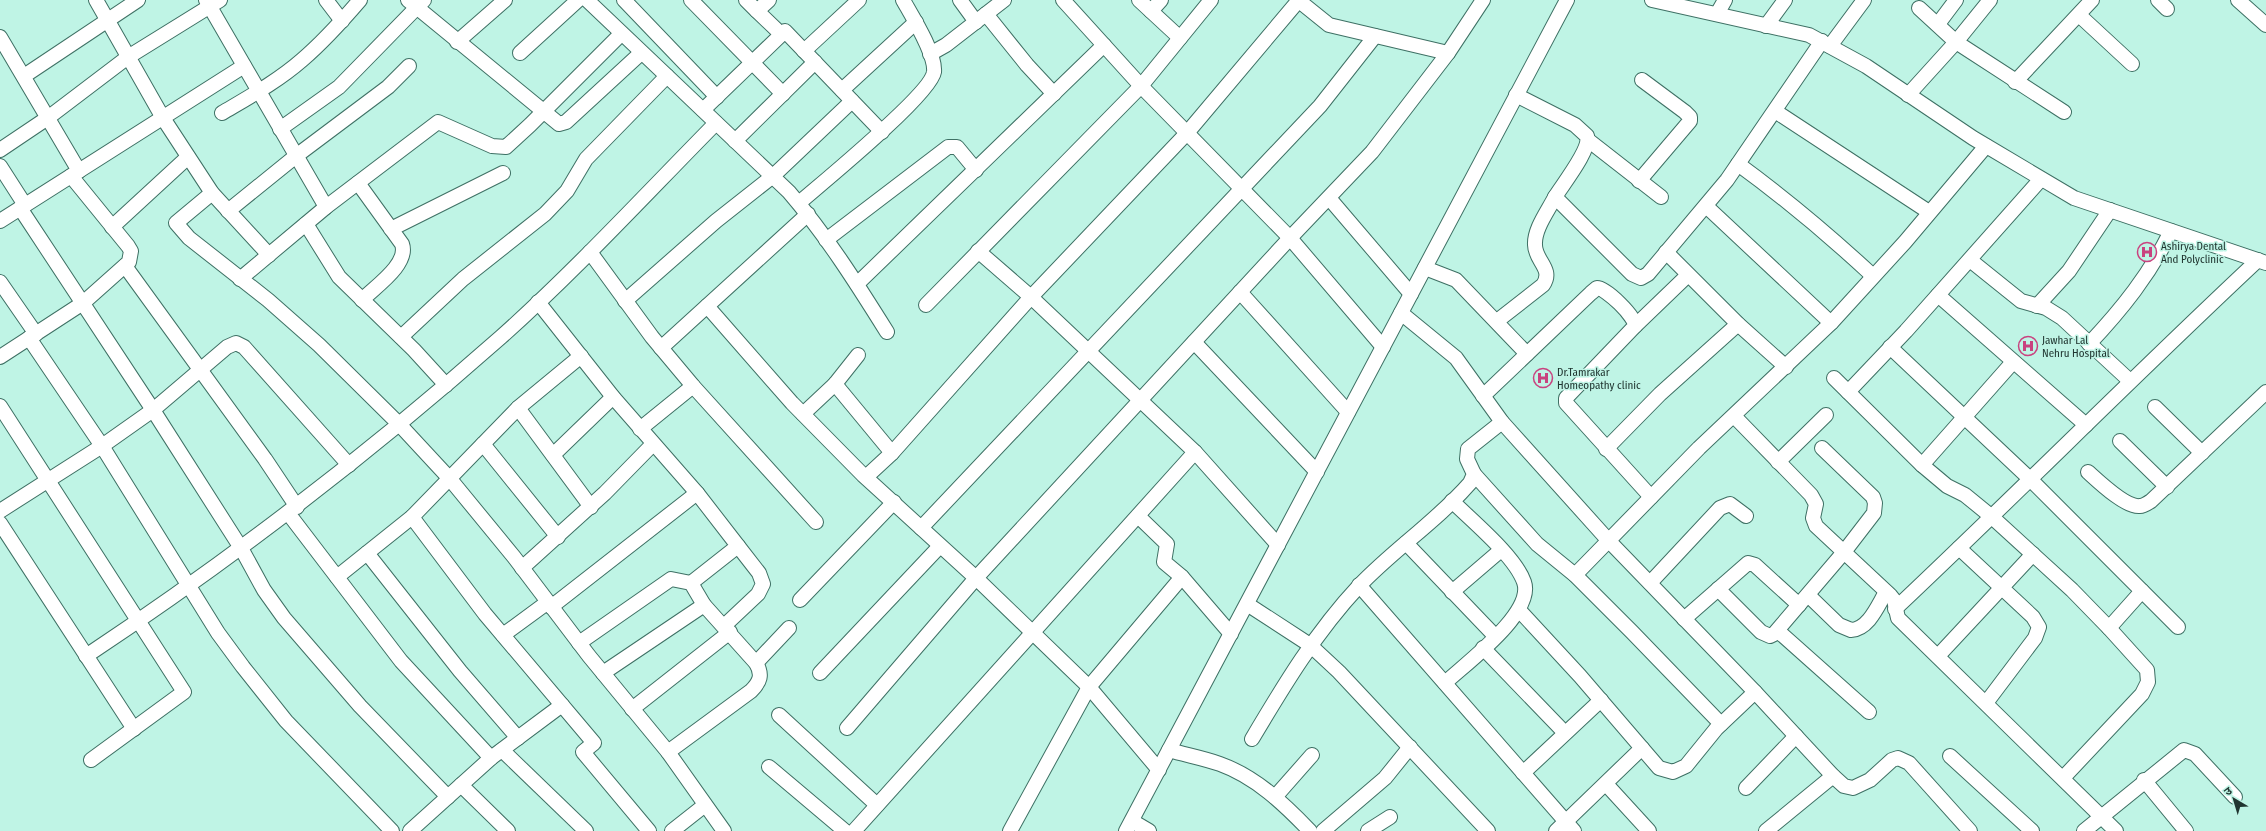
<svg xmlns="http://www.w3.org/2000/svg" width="2266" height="831" viewBox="0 0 2266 831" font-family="'Fira Sans Condensed','Noto Sans Devanagari',sans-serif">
<rect width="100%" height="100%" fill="#bff4e5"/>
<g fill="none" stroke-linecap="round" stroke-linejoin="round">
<defs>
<g id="minor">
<polyline points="96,0 163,118 212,193 269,255"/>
<polyline points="206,0 326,207"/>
<polyline points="326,0 342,21"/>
<polyline points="408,0 559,124 566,122 641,53"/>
<path d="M587,0L789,192C826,235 857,284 887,332"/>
<polyline points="624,0 717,97"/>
<polyline points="691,0 783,94"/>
<polyline points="746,0 757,11"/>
<polyline points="769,0 757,11 781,34"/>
<polyline points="960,0 976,22"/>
<polyline points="1063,0 1141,86 1290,238 1383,347"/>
<polyline points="1139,0 1180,38"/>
<polyline points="1298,0 1329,25 1448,53"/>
<polyline points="1652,0 1809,35 1866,66 1973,138 2074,198 2266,263"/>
<polyline points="2158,0 2167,9"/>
<polyline points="2238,0 2266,25"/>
<polyline points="1919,8 1956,42 2064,112"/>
<polyline points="1151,11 1161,0"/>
<polyline points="986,14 1027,65 1054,94"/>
<polyline points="1717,14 1725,0"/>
<polyline points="2079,15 2132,64"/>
<polyline points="1938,24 1956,0"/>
<polyline points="1766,26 1785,0"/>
<polyline points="0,37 79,171"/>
<polyline points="457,42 505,0"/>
<polyline points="1830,46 1864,0"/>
<polyline points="804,51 859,0"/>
<polyline points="520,53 578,0"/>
<polyline points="930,54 946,45 1004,0"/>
<polyline points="24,76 138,0"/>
<polyline points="2015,82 2092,0"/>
<polyline points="842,90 916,22"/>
<path d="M1516,95L1575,125L1587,136C1591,149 1563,184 1555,197L1632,274L1641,278L1648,274L1727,180L1822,41"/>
<polyline points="1908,95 1956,42 1990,0"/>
<polyline points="703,110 785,31 882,132"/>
<polyline points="1775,111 1929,212"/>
<path d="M222,113C249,97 278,81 302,60C323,42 342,21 360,0"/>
<polyline points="280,129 339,87 424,0"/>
<polyline points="1588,140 1661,197"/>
<polyline points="735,141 815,62"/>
<polyline points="0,150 49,117 128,57 220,0"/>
<path d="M1738,164C1786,199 1830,236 1873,276"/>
<polyline points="0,166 25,205"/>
<polyline points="1639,181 1690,121 1690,117 1685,112 1642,80"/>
<path d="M358,183L402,244C409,264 376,286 362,300"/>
<polyline points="212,193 176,223 189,238 268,300 319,345 399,424 450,479 514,557 589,656 668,752 724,831"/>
<polyline points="1329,198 1411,294"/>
<path d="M799,203C821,184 931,94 934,72C936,54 912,16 903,0"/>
<polyline points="1706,206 1831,323"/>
<polyline points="20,208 153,410 241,548 264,590 284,618 360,706 448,797"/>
<polyline points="228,211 296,156 388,87 409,66"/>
<polyline points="0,221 244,66"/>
<polyline points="306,224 339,277 414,350 446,385"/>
<polyline points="112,227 188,157"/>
<polyline points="391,229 503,173"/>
<polyline points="826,240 948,147 957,147 976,170"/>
<polyline points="978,251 1031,297 1195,452 1278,545"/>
<polyline points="590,252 652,337 693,386 816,522"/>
<polyline points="1666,252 1738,324 1786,367"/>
<polyline points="1970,260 2021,301 2046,308 2062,318 2130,381"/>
<polyline points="125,266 265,459 297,507"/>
<polyline points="1425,268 1456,280 1527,354"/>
<polyline points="240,279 326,207 438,122 492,146 506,147 530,125 621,34"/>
<polyline points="0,282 36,334"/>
<polyline points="857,284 1104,45"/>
<polyline points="1240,292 1348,412"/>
<polyline points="1938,295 2086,425"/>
<polyline points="625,301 716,221 773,176 852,101"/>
<polyline points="538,302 613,397 697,493 738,546 691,583"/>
<polyline points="926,305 1141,86 1211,0"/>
<polyline points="707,306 792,403 863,475 976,578 1089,687 1159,770"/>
<polyline points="2037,306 2069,271 2110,210"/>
<polyline points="1401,313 1456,358 1502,422 1608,540 1755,692 1833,776 1844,786 1853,788 1870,780 1892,760 1898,758 1909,763 1970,831"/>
<path d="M1497,321L1543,285C1554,269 1535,261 1535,245C1534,229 1548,211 1555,197"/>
<polyline points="1635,326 1688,275"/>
<polyline points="401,337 463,279 545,214 567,191 586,159 667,76"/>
<polyline points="29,338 102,446 218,633 243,667 286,721 392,831"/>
<polyline points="1194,342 1317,472"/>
<path d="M2089,344C2122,309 2150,274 2171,231"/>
<polyline points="1890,347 2031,480 2178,627"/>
<polyline points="661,348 808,214"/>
<polyline points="0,357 83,303 129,262 131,251 128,246 71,176"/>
<polyline points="1834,378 1922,465 1947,486 1965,495 1992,517 2072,590 2109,628 2147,670 2148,682 2142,694 2063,778"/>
<polyline points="835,384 892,453"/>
<polyline points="1848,392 1906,331 2041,179"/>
<path d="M1483,396L1591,293L1597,288C1606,288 1636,317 1635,326L1566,398V403L1651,497"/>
<polyline points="0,406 184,692 91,760"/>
<polyline points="2155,407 2202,453"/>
<polyline points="518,408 591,507"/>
<polyline points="803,414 835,384 858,355"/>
<polyline points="1734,416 1811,495 1816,504 1813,518 1816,526 1890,595 1894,600 1898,618 2116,831"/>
<polyline points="640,429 693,386"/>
<polyline points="2120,441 2167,487"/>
<polyline points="483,444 558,537"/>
<polyline points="1606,449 1660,394 1738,324"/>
<polyline points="553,455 613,397"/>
<polyline points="1778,462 1826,415"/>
<polyline points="1922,465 2013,362"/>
<path d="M2088,472C2098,481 2126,508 2140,506C2143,506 2148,503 2151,501L2266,392"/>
<polyline points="1474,474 1537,544 1575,575 1632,632 1721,724"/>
<polyline points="866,477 892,453 1031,297 1187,133 1299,0"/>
<polyline points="0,511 102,446 153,410 227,347 236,343 244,347 349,465"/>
<polyline points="288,513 401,661 491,758"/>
<polyline points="1138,516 1167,544 1164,562 1182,577 1231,634"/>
<polyline points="412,517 485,614 594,743 583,752 649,831"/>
<polyline points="0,523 134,729"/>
<polyline points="921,528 1320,106 1375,36"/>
<polyline points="1406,543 1495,636"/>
<polyline points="1959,548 2033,617 2039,627 2035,638 1986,703"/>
<polyline points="367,553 460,671 518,738"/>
<polyline points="522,568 605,493 653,444"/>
<polyline points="1575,575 1699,448 1831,323 1905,242 1986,146"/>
<polyline points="337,577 412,517 518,408 581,356"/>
<polyline points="1650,583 1720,508 1730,504 1746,516"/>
<polyline points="1359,585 1574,831"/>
<polyline points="1718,589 1761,632 1770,636 1774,634 1844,552 1874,513 1875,503 1873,497 1822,448"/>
<polyline points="1452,592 1501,550"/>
<path d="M1808,595L1839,625L1851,630C1869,629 1878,605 1886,592"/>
<polyline points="800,600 894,502"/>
<polyline points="1247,604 1310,645 1339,672 1488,831"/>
<polyline points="551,607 697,493"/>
<path d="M1895,609C2017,494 2135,375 2258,260"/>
<polyline points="1519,610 1580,676 1659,768 1673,772 1686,766 1716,729 1755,692"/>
<polyline points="1684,619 1748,563 1755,565 1799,605"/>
<polyline points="724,626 758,594 763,584 759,573 738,546"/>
<polyline points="2109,628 2142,591"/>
<polyline points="1778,631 1869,712"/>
<polyline points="503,635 548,602"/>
<path d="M579,643L671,579L691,583L704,605L756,663C763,675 760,682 751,691L668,752"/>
<polyline points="1483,648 1565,733"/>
<path d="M86,656C232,559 370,453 501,337C576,270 645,195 716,123"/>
<polyline points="1938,656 2033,554"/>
<polyline points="756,663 789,628"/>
<polyline points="603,673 704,605"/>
<polyline points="820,673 940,546"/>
<path d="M1445,683C1465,664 1535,613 1524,582C1515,556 1472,521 1452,501"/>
<polyline points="632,709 730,632"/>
<polyline points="779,715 877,805"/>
<polyline points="847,728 976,578 1290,238 1372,152 1448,53 1483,0"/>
<path d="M1252,739C1284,685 1316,632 1359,586C1393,550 1437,521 1470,483L1474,474L1467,459L1468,449L1502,422"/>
<polyline points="502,750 586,831"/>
<path d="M1169,750C1186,755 1203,758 1220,764C1256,777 1284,804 1310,831"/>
<polyline points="1950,756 2032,831"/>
<polyline points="769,767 845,831"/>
<polyline points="1523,773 1601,700"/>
<polyline points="2144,780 2186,831"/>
<polyline points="1606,784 1649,831"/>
<polyline points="461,785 508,831"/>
<polyline points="1746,788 1796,736"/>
<polyline points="1275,797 1312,755"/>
<polyline points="1132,821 1149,831"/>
<polyline points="410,831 491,758 562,705"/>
<polyline points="672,831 705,805"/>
<polyline points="854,831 1195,452"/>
<polyline points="1010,831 1089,687 1182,577"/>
<polyline points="1126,831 1567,0"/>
<polyline points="1323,831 1385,778 1410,747"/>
<polyline points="1368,831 1390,817"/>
<polyline points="1556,831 1642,748"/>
<polyline points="1766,831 1833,776"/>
<polyline points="2084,831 2184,750 2195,754 2235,797"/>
</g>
</defs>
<use href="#minor" stroke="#3e7064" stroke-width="16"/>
<use href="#minor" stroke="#fff" stroke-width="14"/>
</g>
<defs>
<symbol id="hospital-ring" viewBox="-11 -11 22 22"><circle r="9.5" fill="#bff4e5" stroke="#c9427f" stroke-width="1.5"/><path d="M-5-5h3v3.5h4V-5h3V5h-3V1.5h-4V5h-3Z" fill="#c9427f"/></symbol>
</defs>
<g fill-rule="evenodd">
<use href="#hospital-ring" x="2136" y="241" width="22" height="22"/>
<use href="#hospital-ring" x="2017" y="335" width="22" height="22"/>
<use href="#hospital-ring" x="1532" y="367" width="22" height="22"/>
</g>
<g text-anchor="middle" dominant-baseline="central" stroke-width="3" stroke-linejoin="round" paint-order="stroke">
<g font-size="11" fill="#203530" stroke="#bff4e5" text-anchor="start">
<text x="2161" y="246">Ashirya Dental<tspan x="2161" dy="13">And Polyclinic</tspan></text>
<text x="2042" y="340">Jawhar Lal<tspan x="2042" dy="13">Nehru Hospital</tspan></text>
<text x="1557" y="372">Dr.Tamrakar<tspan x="1557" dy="13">Homeopathy clinic</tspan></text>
</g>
</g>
<g transform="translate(2234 799) rotate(322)" stroke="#bff4e5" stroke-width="3" paint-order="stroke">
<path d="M0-3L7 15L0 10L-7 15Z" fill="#203530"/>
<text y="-6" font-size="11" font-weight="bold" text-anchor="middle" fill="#203530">उ</text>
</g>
</svg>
